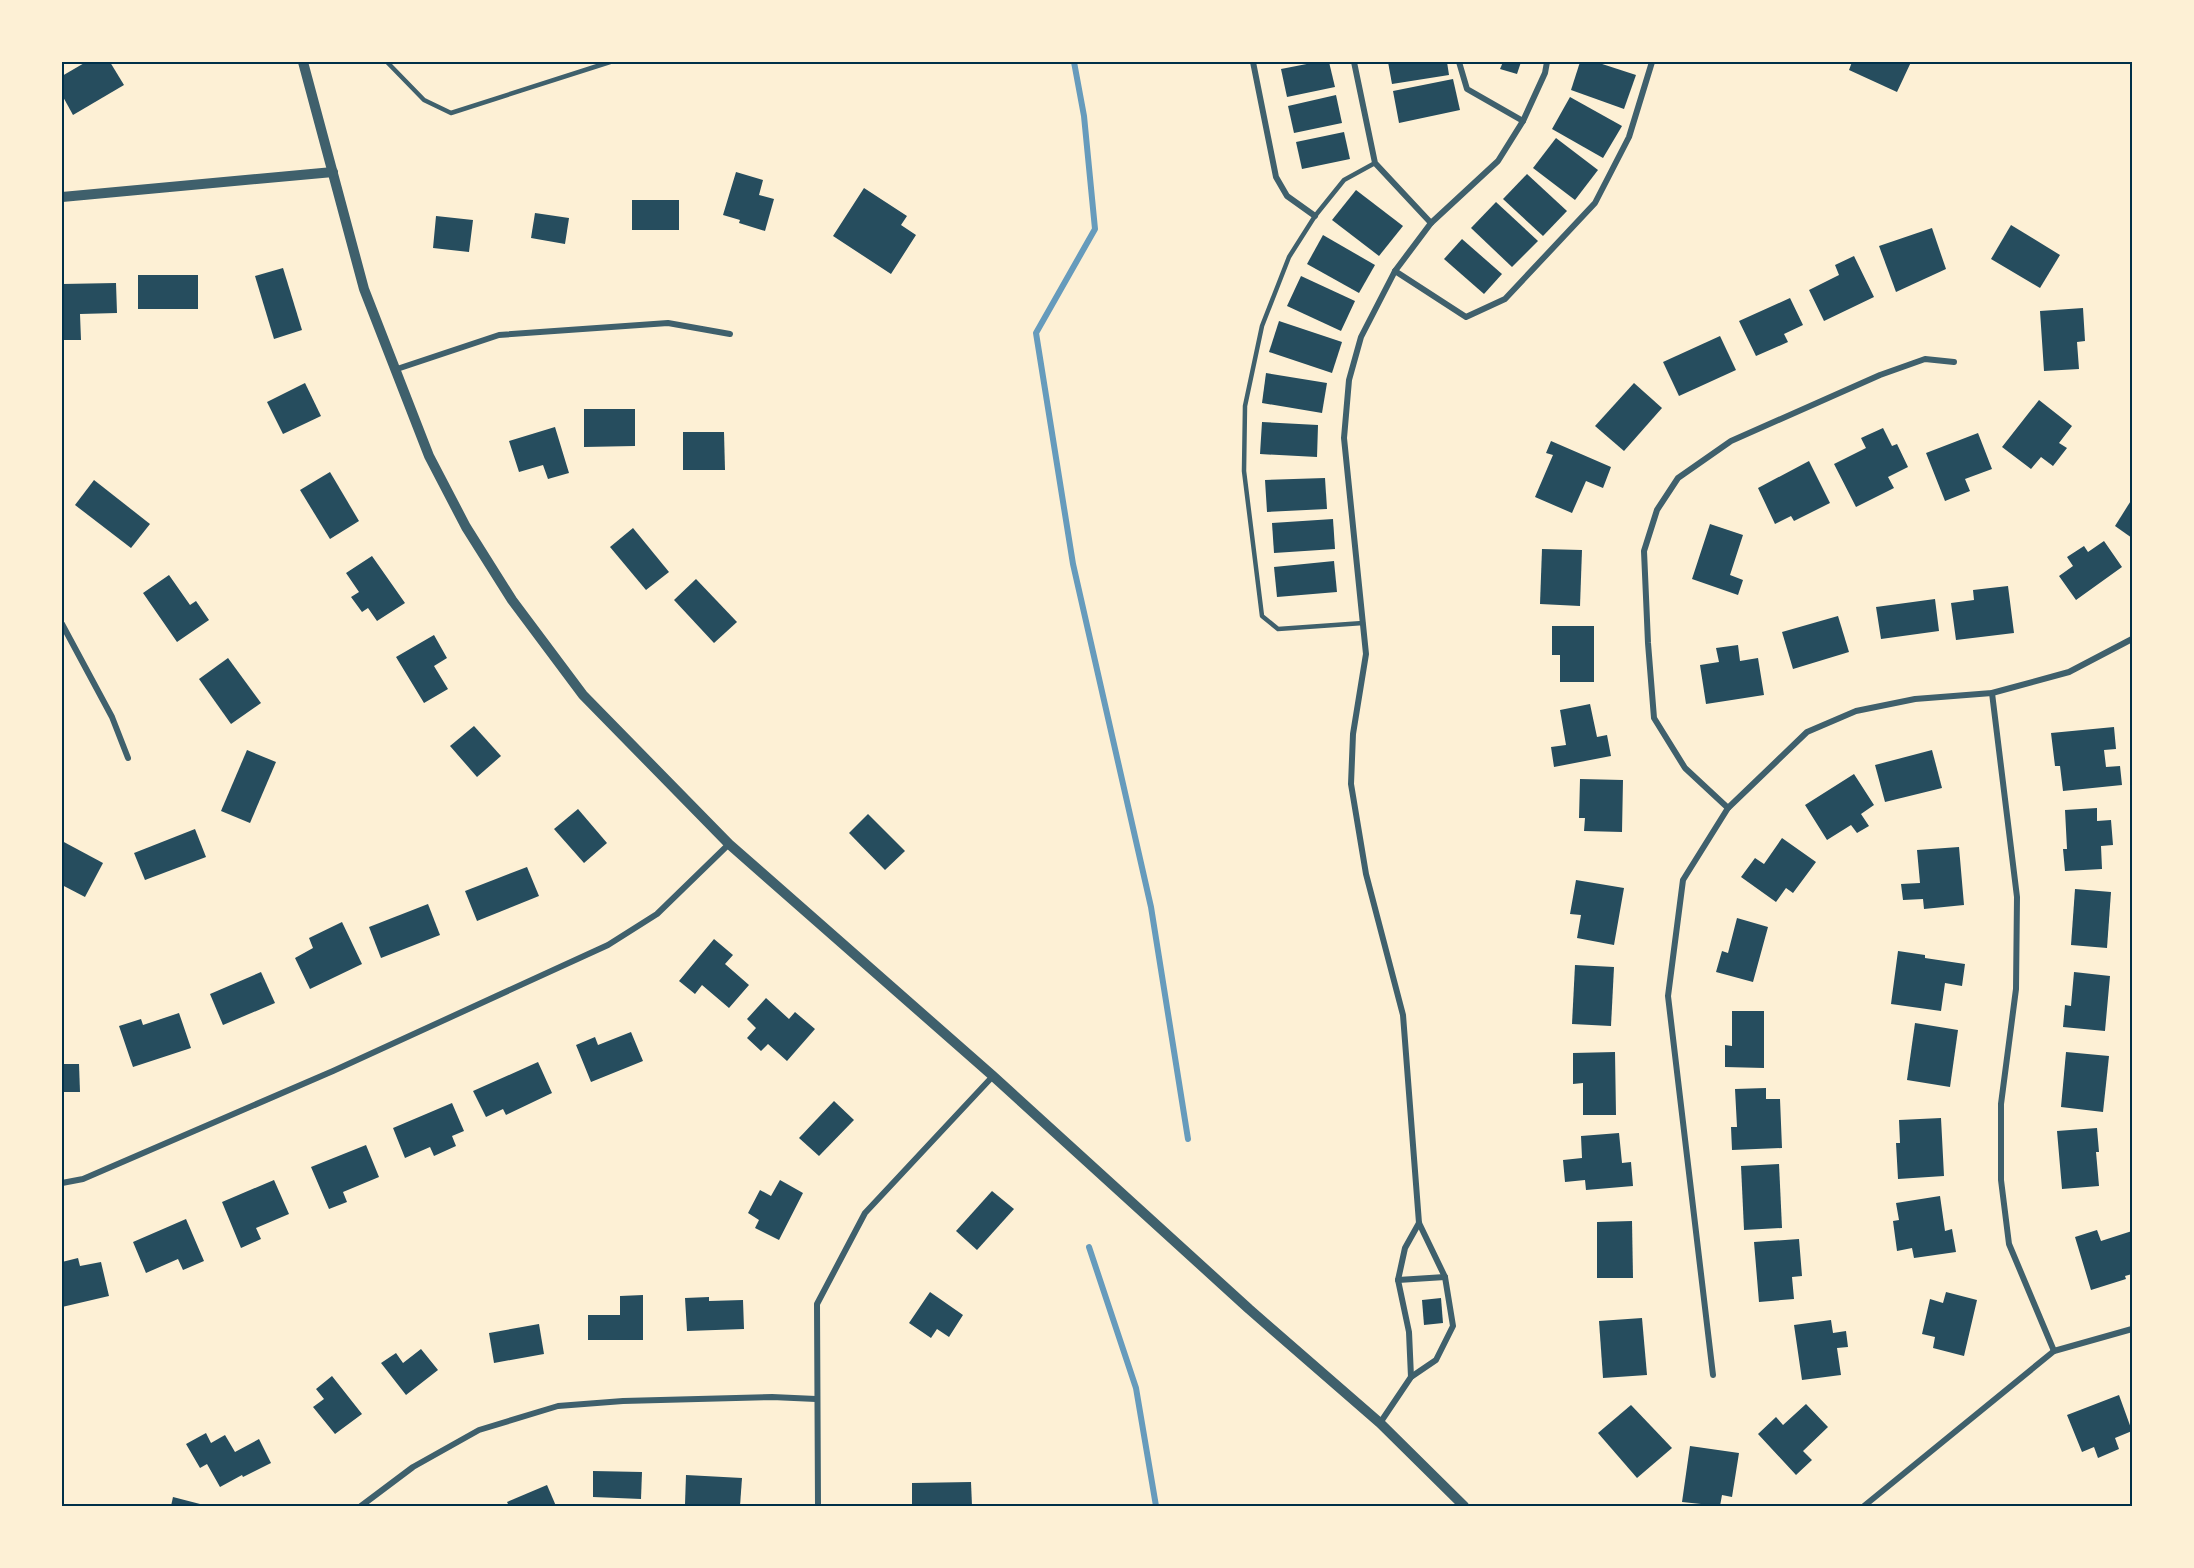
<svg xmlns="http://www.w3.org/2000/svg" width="2194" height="1568" viewBox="0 0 2194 1568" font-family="'Nunito Sans',sans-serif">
<rect width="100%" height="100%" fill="#fdf0d5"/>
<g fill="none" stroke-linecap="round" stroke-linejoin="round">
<g stroke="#669bbc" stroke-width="6">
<polyline points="1074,62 1084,116 1095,229 1036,333 1073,564 1151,907 1188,1139"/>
<polyline points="1089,1247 1136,1388 1156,1506"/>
</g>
</g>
<g fill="#264d5e">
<polygon points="86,62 110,62 124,85 73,115 62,95 62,76"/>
<polygon points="1317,62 1329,62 1335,87 1287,97 1281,69"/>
<polygon points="1388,62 1447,62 1449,75 1392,84"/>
<polygon points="1503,62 1521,62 1517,74 1500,69"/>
<polygon points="1580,62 1596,62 1636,75 1624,109 1571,90"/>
<polygon points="1852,62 1911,62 1897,92 1849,70"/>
<polygon points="1453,79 1460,110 1399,123 1393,91"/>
<polygon points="1336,95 1342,123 1294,133 1288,106"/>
<polygon points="1570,97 1622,126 1603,158 1552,129"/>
<polygon points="1344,132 1350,159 1302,169 1296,142"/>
<polygon points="1556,138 1598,170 1575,200 1533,168"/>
<polygon points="736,172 763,180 759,195 774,199 765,231 739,223 740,220 723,215"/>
<polygon points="1527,174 1567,211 1543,236 1503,199"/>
<polygon points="864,188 907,216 901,225 916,235 891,274 833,236"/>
<polygon points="1356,190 1403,226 1379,256 1332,220"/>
<rect x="632" y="200" width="47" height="30"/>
<polygon points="1496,202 1538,241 1512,267 1471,228"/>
<polygon points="535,213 569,218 565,244 531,238"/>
<polygon points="436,216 473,220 469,252 433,248"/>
<polygon points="2011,225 2060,255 2040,288 1991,259"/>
<polygon points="1932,228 1946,269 1896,292 1879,246"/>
<polygon points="1323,235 1375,265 1359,293 1307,264"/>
<polygon points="1462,239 1502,274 1484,294 1444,259"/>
<polygon points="1854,256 1874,297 1824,321 1809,290 1839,275 1835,265"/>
<polygon points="283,268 302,330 274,339 255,276"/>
<rect x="138" y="275" width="60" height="34"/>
<polygon points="1301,276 1355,301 1341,331 1287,306"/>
<polygon points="116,283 117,313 80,314 81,340 62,340 62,284"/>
<polygon points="1790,298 1803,325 1784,334 1788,342 1756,356 1739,321"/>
<polygon points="2083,308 2085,341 2077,342 2079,369 2044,371 2040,311"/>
<polygon points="1279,321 1342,342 1332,373 1269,352"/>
<polygon points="1720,336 1736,370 1679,396 1663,362"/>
<polygon points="1266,373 1327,383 1322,413 1262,403"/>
<polygon points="305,383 321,416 283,434 267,402"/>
<polygon points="1634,383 1662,408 1624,451 1595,426"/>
<polygon points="2039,400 2072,426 2059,443 2067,448 2053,466 2041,457 2031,469 2002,447"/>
<polygon points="584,409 635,409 635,446 584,447"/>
<polygon points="1262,422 1318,425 1317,457 1260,454"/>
<polygon points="555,427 569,473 548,479 543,465 519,472 509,441"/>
<polygon points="1883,428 1892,446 1897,444 1908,467 1888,477 1894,488 1856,507 1834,464 1866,448 1861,438"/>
<polygon points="683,432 724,432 725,470 683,470"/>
<polygon points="1978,433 1992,469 1965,479 1970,491 1945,501 1926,453"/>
<polygon points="1551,441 1611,467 1603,488 1586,481 1572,513 1535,497 1553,455 1546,453"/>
<polygon points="1809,461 1830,503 1794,521 1791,516 1775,524 1758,488"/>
<polygon points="330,472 359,521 330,539 300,490"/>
<polygon points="1325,478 1327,509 1267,512 1265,480"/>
<polygon points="94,480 150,524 131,548 75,505"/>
<polygon points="2132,499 2132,538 2115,526"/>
<polygon points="1333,519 1335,549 1274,553 1272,523"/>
<polygon points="1710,524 1743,535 1730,575 1743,580 1738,595 1692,579"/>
<polygon points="633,528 669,572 646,590 610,547"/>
<polygon points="2104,541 2122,567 2076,600 2059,576 2073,566 2067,557 2084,546 2088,552"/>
<polygon points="1542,549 1582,550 1580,606 1540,604"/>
<polygon points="372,556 405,603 377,621 368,608 362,612 351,597 359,592 346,573"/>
<polygon points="1334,561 1337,592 1277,597 1274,567"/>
<polygon points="169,575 190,605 196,601 209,620 177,642 143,593"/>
<polygon points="696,579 737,622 714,643 674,600"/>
<polygon points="2008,586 2014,633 1956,640 1951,603 1974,600 1973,590"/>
<polygon points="1935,599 1939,631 1881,639 1876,607"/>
<polygon points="1838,616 1849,652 1793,669 1782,632"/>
<polygon points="1552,626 1594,626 1594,682 1560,682 1560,655 1552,655"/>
<polygon points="434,635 447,658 434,666 448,689 424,703 396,657"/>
<polygon points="1738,645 1740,661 1758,658 1764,695 1706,704 1700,665 1719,662 1716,648"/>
<polygon points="228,658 261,703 231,724 199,679"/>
<polygon points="1590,704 1597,737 1607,735 1611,756 1554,767 1551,747 1566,745 1560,710"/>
<polygon points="474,726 501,756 477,777 450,746"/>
<polygon points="2114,727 2116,749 2104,750 2106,767 2120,766 2122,785 2063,791 2060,766 2055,766 2051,733"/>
<polygon points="247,750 276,762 250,823 221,811"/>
<polygon points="1932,750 1942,788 1885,802 1875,765"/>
<polygon points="1854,774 1874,805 1861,814 1869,826 1857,833 1851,825 1827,840 1805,805"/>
<polygon points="1580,779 1623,780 1622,832 1584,831 1585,818 1579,818"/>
<polygon points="2097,808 2097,821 2111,820 2113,845 2101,846 2102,869 2065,871 2063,849 2067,849 2065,810"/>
<polygon points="578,809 607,843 584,863 554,829"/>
<polygon points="868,814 905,851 885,870 849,833"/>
<polygon points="195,829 206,857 145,880 134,853"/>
<polygon points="1782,838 1816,862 1793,893 1786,888 1776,902 1741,877 1755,858 1764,864"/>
<polygon points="62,841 103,863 85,897 62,885"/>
<polygon points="1959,847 1964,905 1924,909 1923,899 1903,900 1901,884 1920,883 1917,850"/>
<polygon points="527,867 539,896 477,921 465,891"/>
<polygon points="1576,880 1624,888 1614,945 1577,938 1581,915 1570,914"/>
<polygon points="2075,889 2111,892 2107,948 2071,945"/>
<polygon points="428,904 440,935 381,958 369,927"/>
<polygon points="1737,918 1768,927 1753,982 1716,972 1722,951 1728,953"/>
<polygon points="342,922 362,964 310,989 295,958 313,948 309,938"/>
<polygon points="714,939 733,955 725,964 749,985 729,1008 702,985 695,994 679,981"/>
<polygon points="1898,951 1925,955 1925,958 1965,964 1962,986 1945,983 1941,1011 1891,1004"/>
<polygon points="1575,965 1614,967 1611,1026 1572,1024"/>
<polygon points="261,972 275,1003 223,1025 210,994"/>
<polygon points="2074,972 2110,976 2105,1031 2063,1027 2065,1005 2071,1006"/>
<polygon points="766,998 789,1019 795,1012 815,1029 787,1061 768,1044 761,1051 747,1038 756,1028 747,1019"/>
<polygon points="1732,1011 1764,1011 1764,1068 1725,1067 1725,1045 1732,1046"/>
<polygon points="179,1013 191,1048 133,1067 119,1026 141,1019 143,1025"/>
<polygon points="1915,1023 1958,1030 1950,1087 1907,1080"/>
<polygon points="631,1032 643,1061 591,1082 576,1045 595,1037 598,1045"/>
<polygon points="1615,1052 1616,1115 1583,1115 1583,1083 1573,1084 1573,1053"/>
<polygon points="2066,1052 2109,1056 2103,1112 2061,1107"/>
<polygon points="538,1062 552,1093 506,1115 503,1109 486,1117 473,1091"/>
<polygon points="62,1064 79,1064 80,1092 62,1092"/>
<polygon points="1766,1088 1766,1099 1780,1099 1782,1148 1732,1150 1731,1127 1737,1127 1735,1089"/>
<polygon points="834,1101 854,1120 819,1156 799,1138"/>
<polygon points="452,1103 464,1131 452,1136 456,1146 434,1156 430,1147 405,1158 393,1128"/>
<polygon points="1941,1118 1944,1176 1898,1179 1896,1143 1900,1143 1899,1120"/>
<polygon points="2097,1128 2099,1152 2096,1152 2099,1186 2062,1189 2057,1131"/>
<polygon points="1619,1133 1622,1163 1631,1162 1633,1186 1586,1190 1585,1180 1565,1182 1563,1160 1582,1158 1581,1136"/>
<polygon points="366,1145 379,1177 343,1192 347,1202 329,1209 311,1167"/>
<polygon points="1779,1164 1782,1228 1744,1230 1741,1166"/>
<polygon points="274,1180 289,1214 256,1228 261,1239 241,1248 222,1202"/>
<polygon points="780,1180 803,1193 779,1240 755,1228 759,1220 748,1213 760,1190 771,1196"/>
<polygon points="992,1191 1014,1209 977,1250 956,1231"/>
<polygon points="1940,1196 1945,1231 1952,1229 1956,1252 1914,1258 1912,1248 1897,1251 1893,1221 1899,1220 1896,1203"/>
<polygon points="186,1219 204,1261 183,1270 178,1259 146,1273 133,1242"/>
<polygon points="1632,1221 1633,1278 1597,1278 1597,1222"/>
<polygon points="2097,1230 2101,1241 2132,1231 2132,1274 2125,1276 2126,1279 2091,1290 2075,1237"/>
<polygon points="1799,1239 1802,1276 1792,1277 1794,1299 1759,1302 1754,1242"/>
<polygon points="78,1258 80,1266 101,1262 109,1296 62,1307 62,1262"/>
<polygon points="930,1292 963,1315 949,1337 937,1329 931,1338 909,1323"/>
<polygon points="1946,1292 1977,1300 1964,1356 1933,1348 1935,1337 1922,1334 1930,1299 1943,1303"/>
<polygon points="643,1295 643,1340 588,1340 588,1315 620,1315 620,1296"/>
<polygon points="709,1297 709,1301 743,1300 744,1329 687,1331 685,1298"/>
<polygon points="1441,1298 1443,1323 1424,1325 1422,1300"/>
<polygon points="1642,1318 1647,1375 1603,1378 1599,1321"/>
<polygon points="1831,1320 1833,1333 1846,1331 1848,1347 1837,1348 1841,1375 1802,1380 1794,1325"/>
<polygon points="539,1324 544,1354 494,1363 489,1333"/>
<polygon points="421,1349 438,1370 406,1395 381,1363 396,1353 403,1363"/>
<polygon points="332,1376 362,1414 335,1434 313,1407 324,1399 316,1389"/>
<polygon points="2119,1395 2132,1431 2115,1438 2119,1449 2098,1458 2094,1447 2082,1452 2067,1415"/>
<polygon points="1806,1404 1828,1427 1803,1451 1812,1460 1796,1475 1758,1434 1776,1417 1783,1425"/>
<polygon points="1631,1405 1672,1448 1637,1478 1598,1433"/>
<polygon points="206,1433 211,1443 225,1435 235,1452 259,1439 271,1463 243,1477 242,1475 220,1487 207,1464 200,1468 186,1444"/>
<polygon points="1690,1446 1739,1453 1732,1497 1722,1495 1720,1506 1682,1502"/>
<polygon points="593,1471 642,1472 641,1499 593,1497"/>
<polygon points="686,1475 742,1478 740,1506 685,1504"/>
<polygon points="971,1482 972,1506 912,1506 912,1483"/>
<polygon points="547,1485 556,1506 509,1506 507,1502"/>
<polygon points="173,1497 200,1504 200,1506 171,1506"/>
</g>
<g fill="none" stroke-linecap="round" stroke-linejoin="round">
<g stroke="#3f606c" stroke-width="4.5">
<polyline points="387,62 424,100 451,113 610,62"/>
<polyline points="1363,623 1278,629 1262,616 1244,471 1245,406 1262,326 1289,257 1315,216 1344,180 1375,163"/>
</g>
<g stroke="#3f606c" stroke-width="6">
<polyline points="1253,62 1276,177 1287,196 1315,216"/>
<polyline points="1354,62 1375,163 1431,223"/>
<polyline points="1459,62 1467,89 1523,121"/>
<polyline points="1395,271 1466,317 1505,299 1595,203 1629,137 1652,62"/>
<polyline points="394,370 499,335 668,323 730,334"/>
<polyline points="62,624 112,717 128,758"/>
<polyline points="1992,693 2017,897 2016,989 2001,1104 2001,1180 2009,1244 2054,1351"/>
<polyline points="1728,808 1685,768 1654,718 1648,643 1644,551 1657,510 1678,478 1731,441 1880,375 1925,359 1954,362"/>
<polyline points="62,1183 83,1179 333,1071 608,945 657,914 729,844"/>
<polyline points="1398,1280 1445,1277"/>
<polyline points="1713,1375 1668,996 1683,880 1728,808 1807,732 1856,711 1915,699 1992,693 2069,672 2132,639"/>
<polyline points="1411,1377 1409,1332 1398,1280 1405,1248 1419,1223"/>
<polyline points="1380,1423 1411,1377 1436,1360 1453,1326 1445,1277 1419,1223 1403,1015 1366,874 1351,784 1353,734 1366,654 1344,438 1349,380 1361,337 1395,271 1431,223 1498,161 1523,121 1545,73 1547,62"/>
<polyline points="361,1506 413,1467 479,1430 558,1406 623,1401 772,1397 816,1399"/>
<polyline points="818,1506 817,1304 865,1213 993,1076"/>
<polyline points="1864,1506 2054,1351 2132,1329"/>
</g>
<g stroke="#3f606c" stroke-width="10">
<polyline points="303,62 364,289 429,456 466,527 512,600 583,695 729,844 993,1076 1249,1309 1380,1423 1464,1506"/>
<polyline points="62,197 333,172"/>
</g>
</g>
<rect width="2194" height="1568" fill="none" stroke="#fdf0d5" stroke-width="126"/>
<rect x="63" y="63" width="2068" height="1442" fill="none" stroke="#003049" stroke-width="2"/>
</svg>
